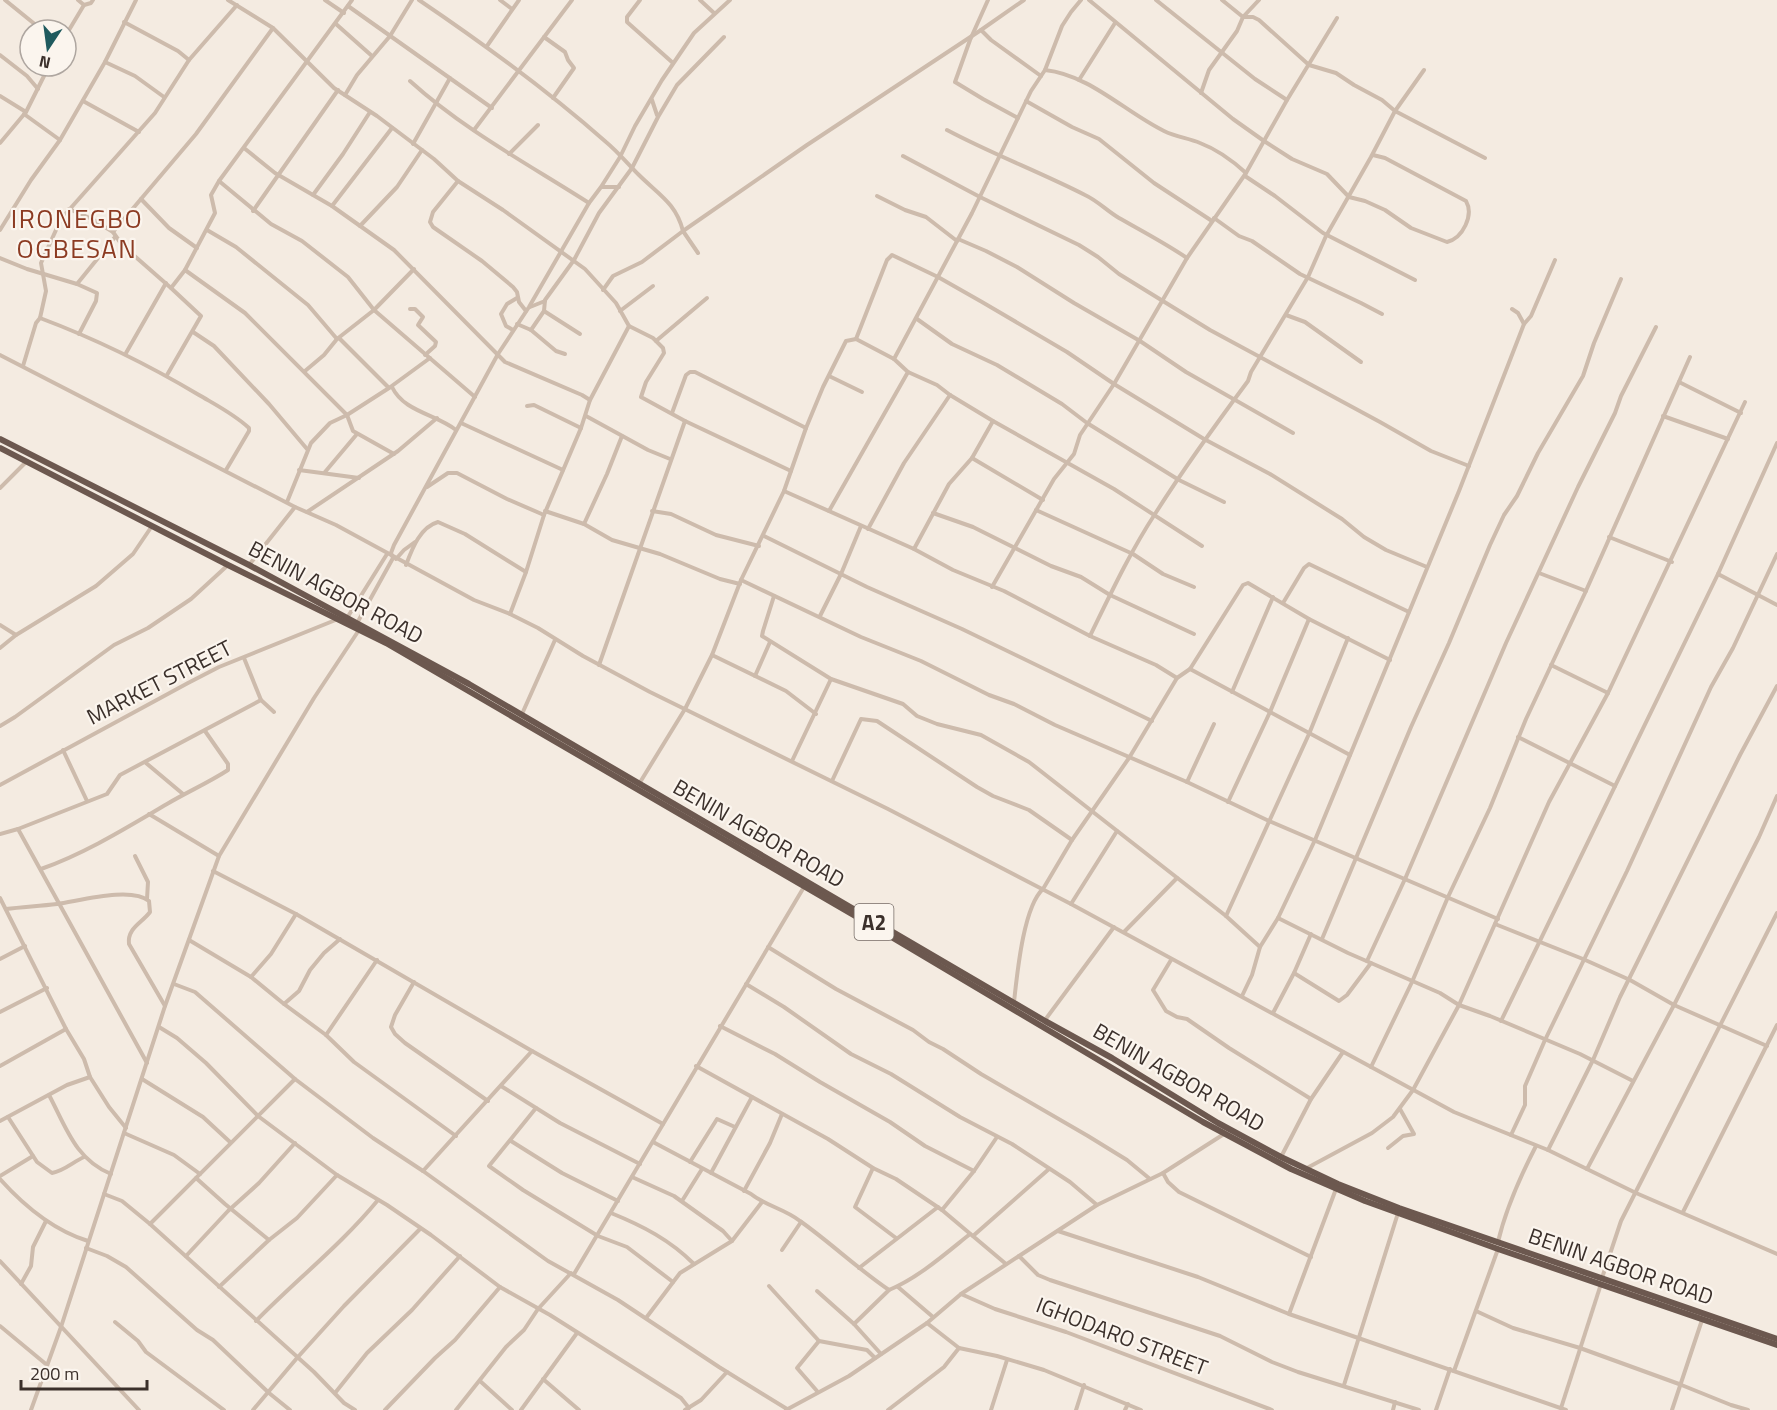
<svg xmlns="http://www.w3.org/2000/svg" width="1777" height="1410" viewBox="0 0 1777 1410" font-family="'Titillium Web',sans-serif">
<rect width="100%" height="100%" fill="#f4ebe1"/>
<g fill="none" stroke-linecap="round" stroke-linejoin="round">
<g stroke="#cdbbac" stroke-width="4">
<polyline points="5,0 42,30"/>
<polyline points="78,0 84,5"/>
<polyline points="228,0 273,28 334,88 377,116 434,159 458,181 503,210 585,269 616,303 629,326 653,338 663,348 664,353 646,382 641,397 685,421 791,471"/>
<polyline points="325,0 344,13"/>
<path d="M419,0C484,44 547,90 606,142C618,152 628,164 639,175C658,194 676,203 683,231L807,145L981,30L991,40L1041,76"/>
<polyline points="500,0 512,9"/>
<polyline points="640,0 627,17 627,22 673,63"/>
<polyline points="700,0 714,13"/>
<polyline points="988,0 970,40 955,82 983,99 1018,118"/>
<path d="M1089,0L1233,119L1264,141L1292,159L1327,174L1349,197L1365,201L1385,210L1411,228L1447,242C1463,238 1474,215 1466,201L1385,158L1373,155"/>
<polyline points="1156,0 1255,79 1287,100"/>
<polyline points="1222,0 1243,17 1253,17 1259,20 1309,65 1336,73 1354,85 1382,100 1395,111 1485,158"/>
<polyline points="348,6 492,108"/>
<polyline points="124,22 178,51 189,60"/>
<polyline points="336,24 372,56"/>
<polyline points="981,30 1024,0"/>
<polyline points="66,35 84,5 91,3 93,0"/>
<polyline points="544,37 565,52 568,60 574,68 553,98"/>
<polyline points="487,46 519,0"/>
<polyline points="0,55 27,76 38,89"/>
<polyline points="105,62 135,76 164,97"/>
<path d="M1045,70C1090,75 1125,112 1164,131C1176,137 1188,138 1200,143C1216,149 1234,162 1246,173"/>
<polyline points="1079,80 1115,23"/>
<path d="M410,81C464,130 528,164 589,203"/>
<polyline points="1201,93 1209,70 1237,31 1243,17 1259,0"/>
<polyline points="345,95 357,75 390,36 412,0"/>
<polyline points="0,96 26,112"/>
<polyline points="652,100 657,115"/>
<polyline points="83,101 139,132"/>
<polyline points="1026,101 1072,127 1099,139 1154,183 1212,221"/>
<polyline points="24,114 60,140"/>
<polyline points="474,130 572,0"/>
<path d="M947,130C992,154 1040,172 1085,195C1098,201 1107,211 1119,218C1142,231 1165,243 1187,258"/>
<polyline points="0,143 26,112 49,66"/>
<polyline points="413,144 450,78"/>
<polyline points="244,148 275,173 332,206 394,250 505,362 582,395 590,400"/>
<polyline points="509,154 538,125"/>
<polyline points="903,156 980,197 1079,245 1098,257 1119,274 1210,330 1380,422 1431,451 1469,466"/>
<polyline points="1245,176 1275,196 1323,233 1415,280"/>
<polyline points="219,181 271,224 302,241 348,277 374,310 475,397"/>
<polyline points="458,181 433,212 430,222 433,227 482,261 513,287 517,292 519,302 526,311"/>
<polyline points="602,187 619,187"/>
<polyline points="313,195 343,154 370,112"/>
<polyline points="877,196 905,210 926,217 957,241"/>
<polyline points="141,199 169,228 197,248"/>
<polyline points="332,206 392,128"/>
<polyline points="69,209 92,219 113,232 122,245 171,288 201,316 167,375"/>
<polyline points="253,211 338,90"/>
<polyline points="1214,218 1239,236 1252,241 1300,274 1361,303 1382,314"/>
<polyline points="360,226 397,187 422,150"/>
<polyline points="0,230 31,180 60,140 105,62 136,0"/>
<polyline points="207,230 236,247 308,305 337,339"/>
<polyline points="113,232 196,134 273,28"/>
<polyline points="958,239 986,251 1017,267 1074,303 1140,341 1186,372 1293,433"/>
<polyline points="0,258 27,269 77,284 97,293 96,301 79,334"/>
<polyline points="185,270 245,313 347,415 353,431 394,454"/>
<polyline points="77,284 115,237"/>
<polyline points="171,288 185,270 215,213 211,195 219,181 352,0"/>
<polyline points="603,290 613,276 642,262 683,231 698,253"/>
<polyline points="530,307 545,301"/>
<polyline points="410,309 415,309 423,317 418,325 436,342 435,346 425,355"/>
<polyline points="1512,309 1518,313 1524,324"/>
<polyline points="544,311 580,334"/>
<polyline points="620,311 653,286"/>
<polyline points="1286,315 1305,322 1361,362"/>
<path d="M40,318C96,339 147,364 199,395C216,405 234,414 249,428V431L226,470"/>
<polyline points="917,319 952,344 997,365 1062,404 1087,423 1179,480 1224,502"/>
<polyline points="517,324 531,330 556,351 565,354"/>
<polyline points="513,330 506,326 501,314 507,304 517,298"/>
<polyline points="531,330 544,311 545,300 574,260 599,213 632,168 658,117 677,85 724,37"/>
<polyline points="193,332 214,346 269,404 307,449"/>
<polyline points="339,338 389,388"/>
<polyline points="856,339 887,260 892,255 938,277 982,302 1067,352 1114,384 1204,439 1270,474 1342,519 1364,537 1386,550 1427,567"/>
<polyline points="656,341 707,298"/>
<polyline points="126,353 166,283"/>
<polyline points="0,355 295,507 336,525 474,600 510,614 538,628 583,656 650,692 888,809 1071,904 1454,1112 1548,1150 1636,1193 1777,1254"/>
<polyline points="894,359 972,213 1031,91 1045,70 1062,26 1071,12 1081,0"/>
<polyline points="23,366 36,323 40,318 46,291 41,263 61,219 155,113 189,60 237,5"/>
<polyline points="305,371 324,355 337,339 374,310 414,269"/>
<polyline points="829,376 862,392"/>
<polyline points="1679,382 1741,413"/>
<path d="M392,387C404,412 436,414 456,430"/>
<polyline points="527,406 534,405 581,428"/>
<polyline points="672,413 686,375 690,372 695,372 806,428"/>
<polyline points="586,416 648,450 670,459"/>
<polyline points="1663,416 1728,439"/>
<polyline points="461,423 563,470"/>
<polyline points="972,458 1043,500"/>
<polyline points="299,470 359,478"/>
<polyline points="325,472 357,434"/>
<polyline points="427,487 448,473 457,473 507,499 544,515"/>
<polyline points="0,488 27,461"/>
<polyline points="784,491 914,549 953,570 1004,591 1090,636 1156,665 1177,678"/>
<polyline points="287,502 311,443 330,423 347,415 389,388 430,358"/>
<polyline points="1036,510 1133,554 1163,574 1194,587"/>
<polyline points="545,511 584,524 612,540 660,554 720,579 740,584"/>
<polyline points="652,511 671,514 716,535 759,546"/>
<polyline points="829,511 908,372"/>
<polyline points="307,512 398,451 437,418"/>
<polyline points="933,513 973,527 1051,566 1081,577 1110,595 1194,634"/>
<polyline points="584,524 607,474 622,436"/>
<polyline points="868,529 904,463 950,395"/>
<polyline points="764,536 867,587 962,629 1152,721"/>
<polyline points="1609,537 1672,562"/>
<polyline points="914,549 949,484 972,458 993,421"/>
<polyline points="396,559 404,550 415,542"/>
<polyline points="249,565 295,507"/>
<path d="M406,565C412,549 420,527 438,522L465,534L526,572"/>
<polyline points="1539,573 1586,591"/>
<polyline points="1718,574 1777,605"/>
<polyline points="741,580 861,637 921,661 989,695 1014,704 1055,725 1187,782 1269,821 1498,919"/>
<polyline points="992,587 1054,479 1074,454 1080,435 1114,384 1187,258 1246,173 1287,100 1337,18"/>
<polyline points="774,596 763,631 762,636 831,679 903,704 917,716 937,724 981,735 1029,762 1226,916 1260,947"/>
<polyline points="1283,603 1304,568 1309,564 1409,612"/>
<polyline points="510,614 526,572 544,515 581,428 590,400 629,326"/>
<polyline points="820,616 841,574 861,526"/>
<polyline points="347,618 387,554"/>
<polyline points="0,625 16,635"/>
<polyline points="356,625 393,558 391,553 394,545 498,354 529,307 589,203 601,187 620,157 635,126 662,80 694,33 730,0"/>
<path d="M1090,636C1110,595 1130,552 1155,514C1184,468 1216,424 1248,381L1251,372L1308,277L1326,236L1371,157L1395,111L1424,70"/>
<polyline points="0,648 16,635 96,586 133,554 152,526"/>
<polyline points="712,655 786,691 816,714"/>
<polyline points="244,658 261,700 274,712"/>
<polyline points="599,665 685,421"/>
<polyline points="1551,665 1608,693"/>
<polyline points="1190,669 1350,755"/>
<polyline points="755,676 770,642"/>
<polyline points="1232,692 1273,597"/>
<polyline points="522,714 555,640"/>
<polyline points="0,726 15,717 114,645 148,628 191,599 228,565"/>
<polyline points="1518,737 1615,786"/>
<polyline points="63,750 87,801"/>
<polyline points="792,761 831,679"/>
<polyline points="146,763 183,794"/>
<polyline points="832,781 861,719 877,721 977,787 993,796 1029,810 1072,840"/>
<polyline points="1187,782 1214,724"/>
<polyline points="639,784 685,709 712,655 741,580 784,491 806,428 823,387 846,341 856,339 894,359 908,372 937,385 950,395 993,421 1114,489 1202,546"/>
<polyline points="0,785 188,683 219,667 338,619"/>
<polyline points="1228,802 1270,712 1309,619"/>
<polyline points="149,814 219,856"/>
<polyline points="18,829 147,1063"/>
<polyline points="0,834 18,829 107,794 120,775 261,700"/>
<polyline points="135,856 148,882 147,899"/>
<path d="M41,869C86,853 126,828 167,804C187,792 208,783 228,770V764L205,731"/>
<polyline points="213,871 296,914 532,1051 663,1124"/>
<polyline points="0,898 66,1029 84,1059 90,1077 109,1107 126,1128"/>
<polyline points="1071,904 1117,831"/>
<path d="M6,909C23,907 40,906 57,904C79,901 131,886 149,901L150,912C142,923 127,928 129,944L165,1006"/>
<polyline points="1226,916 1309,734 1348,638"/>
<polyline points="1278,918 1348,953 1440,993 1459,1005 1490,1016 1580,1054 1633,1081"/>
<polyline points="1495,924 1583,959 1630,980 1674,1005 1767,1046"/>
<polyline points="1124,932 1177,878"/>
<polyline points="1322,939 1411,727 1449,643 1490,545 1504,515 1517,496 1538,453 1583,376 1594,343 1621,279"/>
<polyline points="189,940 251,977 284,1004 326,1035 354,1062 456,1136"/>
<polyline points="768,947 836,989 913,1030 929,1042 943,1049 981,1074 1088,1136 1127,1160 1150,1179"/>
<polyline points="0,959 25,946"/>
<polyline points="1171,960 1153,990 1166,1011 1177,1017 1187,1019 1229,1048 1311,1099"/>
<polyline points="1367,961 1405,879 1506,643 1578,487 1615,413 1621,396 1656,327"/>
<polyline points="1294,973 1339,1001 1347,995 1371,963"/>
<polyline points="251,977 271,954 296,914"/>
<polyline points="414,982 395,1015 391,1027 395,1034 405,1043 488,1101"/>
<polyline points="174,984 195,992 295,1079 373,1138 423,1171 548,1261 618,1300 719,1367 787,1409"/>
<polyline points="746,984 784,1007 851,1054 891,1074 960,1117 1012,1144 1070,1182 1097,1205"/>
<polyline points="1242,996 1252,975 1260,947 1278,918 1315,840 1459,491 1524,324 1531,316 1555,260"/>
<path d="M1014,1002C1017,976 1023,907 1043,889L1072,840L1129,758L1177,678L1190,669L1243,585L1248,583L1309,619L1390,660"/>
<polyline points="284,1004 299,991 310,970 324,953 340,939"/>
<polyline points="0,1012 47,988"/>
<polyline points="1273,1013 1294,973 1311,934"/>
<polyline points="1045,1020 1114,927"/>
<polyline points="1501,1021 1718,574 1777,443"/>
<polyline points="720,1026 775,1054 820,1082 890,1122 925,1146 974,1171"/>
<polyline points="159,1027 177,1038 206,1063 258,1116 337,1175 387,1205 431,1235 500,1287 550,1315 681,1398 689,1408"/>
<polyline points="326,1035 377,960"/>
<polyline points="0,1066 66,1029"/>
<polyline points="696,1066 828,1139 873,1168 896,1179 942,1210 1006,1264"/>
<polyline points="1371,1067 1412,982 1448,897 1490,808 1526,719 1585,593 1690,357"/>
<polyline points="142,1079 203,1117 230,1142"/>
<polyline points="295,1079 150,1224 314,1372 344,1403 355,1410"/>
<polyline points="501,1086 560,1123 640,1164"/>
<path d="M49,1095C66,1127 75,1159 111,1174"/>
<polyline points="536,1108 489,1166 523,1190 598,1236 627,1247 673,1282"/>
<path d="M8,1117L37,1162L52,1173C64,1171 73,1162 84,1157"/>
<polyline points="0,1121 67,1085 90,1077"/>
<polyline points="124,1133 174,1155 200,1174"/>
<polyline points="1511,1135 1525,1105 1525,1086 1545,1040 1627,871 1711,687 1733,648 1777,554"/>
<polyline points="511,1141 562,1173 618,1201"/>
<path d="M653,1142L751,1194C766,1206 785,1209 800,1221C831,1243 858,1269 889,1290C918,1278 945,1254 970,1234"/>
<polyline points="1388,1148 1403,1136 1414,1134 1400,1109"/>
<polyline points="1548,1150 1593,1060 1620,997 1740,755 1777,686"/>
<polyline points="1281,1157 1311,1099 1343,1052"/>
<polyline points="690,1162 717,1119 735,1127"/>
<polyline points="873,1168 855,1207 896,1238"/>
<polyline points="1307,1168 1372,1133 1393,1117 1413,1090 1459,1005 1549,802 1608,693 1745,402"/>
<polyline points="1587,1169 1674,1005 1759,837 1777,796"/>
<polyline points="423,1171 532,1051"/>
<polyline points="711,1173 752,1097"/>
<polyline points="1163,1173 1168,1182 1179,1192 1311,1257"/>
<polyline points="0,1176 33,1156"/>
<polyline points="632,1177 674,1196 723,1231 732,1241"/>
<polyline points="196,1178 225,1204 269,1240"/>
<path d="M0,1179C25,1207 53,1230 88,1241"/>
<polyline points="744,1191 770,1143 782,1114"/>
<polyline points="104,1194 122,1201 150,1224"/>
<polyline points="682,1201 702,1169"/>
<polyline points="942,1210 974,1171 997,1137"/>
<polyline points="1683,1212 1777,1025"/>
<path d="M611,1213C643,1226 670,1240 694,1264"/>
<polyline points="1058,1231 1198,1277 1289,1314 1566,1410"/>
<polyline points="973,1236 1049,1169"/>
<path d="M1498,1242C1506,1208 1520,1177 1536,1146"/>
<polyline points="86,1248 107,1256 126,1267 197,1330 213,1340 269,1393 290,1410"/>
<polyline points="782,1250 801,1222"/>
<polyline points="186,1256 228,1211 259,1183 295,1143"/>
<polyline points="1019,1256 1038,1275 1050,1280 1220,1336 1272,1362 1298,1372 1419,1410"/>
<polyline points="0,1261 139,1410"/>
<polyline points="859,1268 938,1207"/>
<polyline points="574,1274 804,887"/>
<polyline points="1602,1278 1621,1221 1777,913"/>
<polyline points="21,1284 31,1266 33,1247 46,1221"/>
<polyline points="769,1286 819,1341 867,1350 875,1358"/>
<polyline points="219,1287 269,1240 297,1218 337,1175"/>
<polyline points="898,1287 933,1317"/>
<polyline points="817,1291 854,1324 881,1354"/>
<polyline points="961,1294 995,1309 1066,1332 1272,1410"/>
<polyline points="1476,1311 1513,1328 1580,1348 1679,1384 1731,1405 1748,1410"/>
<polyline points="1289,1314 1336,1189"/>
<polyline points="646,1318 680,1273 732,1241 762,1202"/>
<path d="M256,1321C296,1280 341,1245 378,1200"/>
<polyline points="115,1322 138,1341 146,1352 224,1410"/>
<polyline points="927,1323 959,1348 997,1356 1044,1370 1141,1410"/>
<polyline points="854,1324 889,1290"/>
<polyline points="0,1326 47,1365"/>
<polyline points="1454,1371 1498,1249"/>
<polyline points="543,1379 579,1410"/>
<polyline points="480,1381 512,1410"/>
<polyline points="1344,1385 1398,1213"/>
<polyline points="817,1391 797,1368 819,1341"/>
<polyline points="335,1393 367,1353 412,1310 460,1256"/>
<polyline points="1561,1408 1601,1284"/>
<polyline points="31,1410 61,1327 165,1006 219,856 314,698 359,630"/>
<polyline points="253,1410 297,1358 344,1306 420,1229"/>
<polyline points="385,1410 435,1358 455,1340 500,1287"/>
<polyline points="456,1410 506,1347 524,1330 538,1309 571,1273"/>
<polyline points="521,1410 577,1333"/>
<polyline points="685,1410 701,1400 727,1372"/>
<polyline points="786,1410 849,1376 927,1323 961,1294 1097,1205 1163,1173 1224,1134"/>
<polyline points="888,1410 944,1367 959,1348"/>
<polyline points="991,1410 1007,1360"/>
<polyline points="1076,1410 1084,1385"/>
<polyline points="1125,1410 1128,1404"/>
<polyline points="1393,1410 1395,1402"/>
<polyline points="1436,1410 1450,1369"/>
<polyline points="1672,1410 1702,1320"/>
</g>
<g stroke="#6c584f" stroke-width="6">
<polyline points="0,439 249,565 469,684 1045,1021 1112,1058 1218,1123 1281,1157 1338,1184 1399,1208 1777,1339"/>
<polyline points="0,448 228,565 386,643 893,938 1203,1122 1291,1169 1365,1201 1498,1249 1777,1345"/>
</g>
</g>
<g text-anchor="middle" dominant-baseline="central" stroke-width="4.5" stroke-linejoin="round" paint-order="stroke">
<rect fill="#fbf5ee" stroke="#756b66" stroke-width="1.5" x="854.5" y="904" width="39" height="36" rx="4.5"/>
<g font-size="21" font-weight="bold" fill="#3b302b">
<text x="874" y="922">A2</text>
</g>
<g font-size="22" fill="#3b302b" stroke="#fbf5ee">
<text transform="translate(336 592) rotate(28)">BENIN AGBOR ROAD</text>
<text transform="translate(159 682) rotate(-27)">MARKET STREET</text>
<text transform="translate(759 833) rotate(30)">BENIN AGBOR ROAD</text>
<text transform="translate(1179 1077) rotate(30)">BENIN AGBOR ROAD</text>
<text transform="translate(1621 1266) rotate(19)">BENIN AGBOR ROAD</text>
<text transform="translate(1122 1336) rotate(21)">IGHODARO STREET</text>
</g>
<g font-size="26" letter-spacing="1.5" fill="#8c3b22" stroke="#fbf5ee">
<text x="77" y="218">IRONEGBO<tspan x="77" dy="30">OGBESAN</tspan></text>
</g>
</g>
<g transform="translate(48 48) rotate(193)"><circle r="28" fill="#fbf5ee" stroke="#aea6a0" stroke-width="1.5"/>
<path d="M0-4.5L10 22L0 15L-10 22Z" fill="#1f5a5e"/>
<text y="-9" font-size="16" font-weight="bold" text-anchor="middle" fill="#3b302b">N</text>
</g>
<path d="M21 1380v9h126v-9" fill="none" stroke="#3b302b" stroke-width="3"/>
<text x="30" y="1380" font-size="18" fill="#3b302b" stroke="#fbf5ee" stroke-width="4.5" paint-order="stroke">200 m</text>
</svg>
